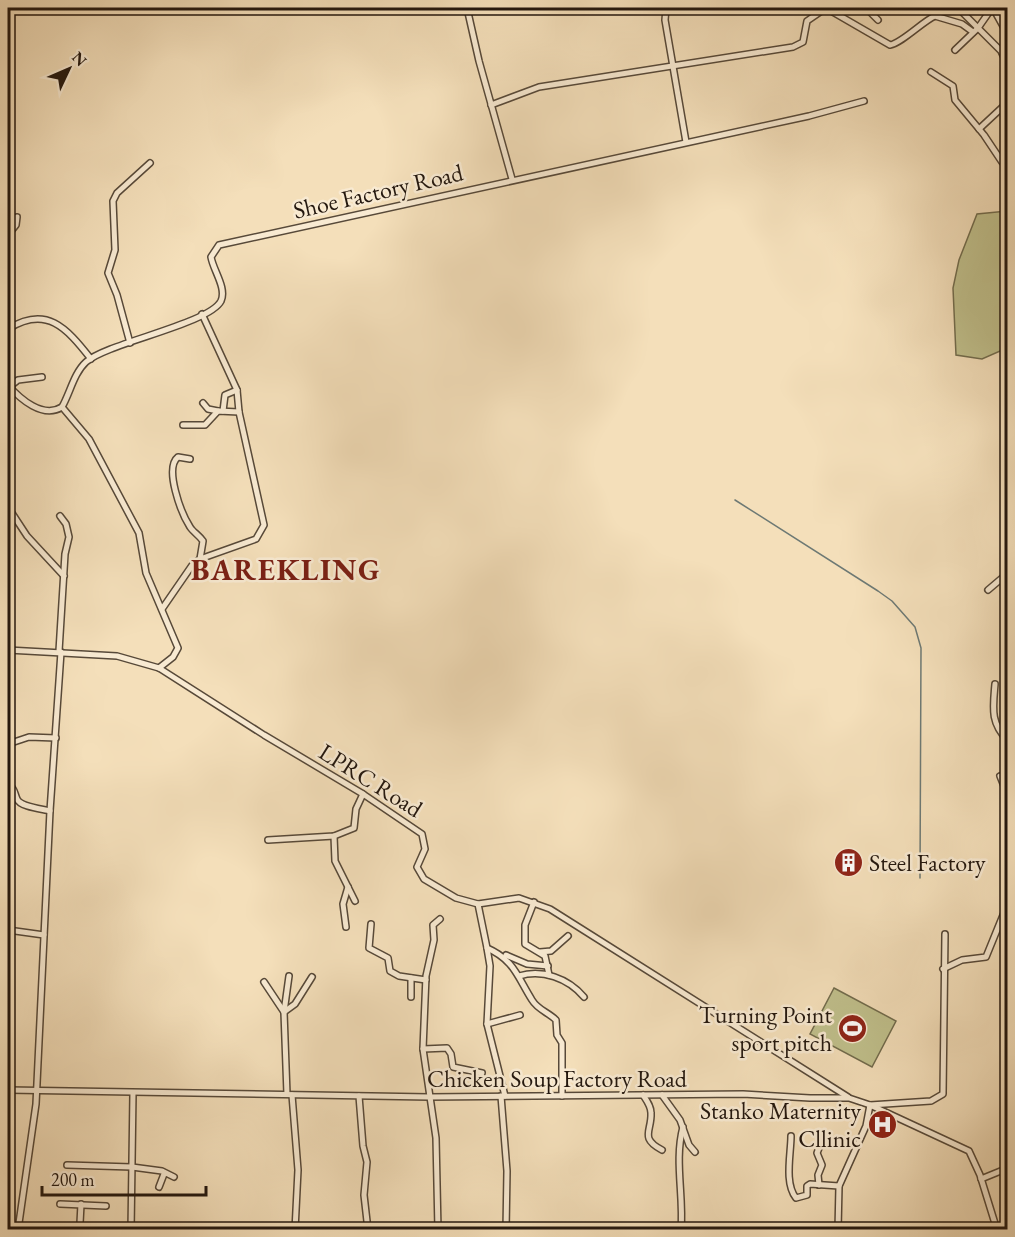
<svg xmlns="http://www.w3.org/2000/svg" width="1015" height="1237" viewBox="0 0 1015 1237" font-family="'EB Garamond',serif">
<rect width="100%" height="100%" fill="#f4dfba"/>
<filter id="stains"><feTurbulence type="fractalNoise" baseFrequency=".00333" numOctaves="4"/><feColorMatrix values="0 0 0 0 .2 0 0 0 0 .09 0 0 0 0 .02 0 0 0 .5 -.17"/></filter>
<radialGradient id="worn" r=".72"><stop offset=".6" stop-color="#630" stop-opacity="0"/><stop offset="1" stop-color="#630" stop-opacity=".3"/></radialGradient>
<g fill="#c0c08c" stroke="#726c4d" stroke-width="1.5">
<polygon points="1007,211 1007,348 982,359 956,355 953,288 959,260 977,214"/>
<polygon points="834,988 896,1021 872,1067 810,1034"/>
</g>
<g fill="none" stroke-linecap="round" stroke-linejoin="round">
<polyline stroke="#6d7974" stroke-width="1.5" points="735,500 878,591 892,601 915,627 921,648 920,878"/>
<defs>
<g id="minor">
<polyline points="467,8 479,61 512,179"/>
<polyline points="666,8 665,20 686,142"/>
<polyline points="866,8 878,20"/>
<polyline points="958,8 1001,51 1008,66"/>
<polyline points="993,8 1008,35"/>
<polyline points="955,50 978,28 992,8"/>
<polyline points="931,72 953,86 955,100 984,135 1002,162"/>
<path d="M491,105L539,87L793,47L803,42L807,21L826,8L890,45C902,43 923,21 935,16L962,24L973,32"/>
<polyline points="979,129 1008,102"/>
<polyline points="8,235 16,225 17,217"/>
<path d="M8,329C46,305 66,327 91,359"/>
<polyline points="130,343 117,295 108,273 115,250 113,201 117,193 150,163"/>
<path d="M8,385C20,399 43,419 62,407C70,393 74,373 86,362C107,343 209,324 221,301C227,288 213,270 211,257L219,245L809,116L864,101"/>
<polyline points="9,387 18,380 42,377"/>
<polyline points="203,403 208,409 218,411"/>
<polyline points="62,407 89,439 139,533 146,573 178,648 173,657 159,668"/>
<polyline points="223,411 225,395 237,390"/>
<polyline points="183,425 205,425 218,411 239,412"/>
<path d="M190,459L178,457C164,468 181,513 190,527C193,532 199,535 203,541L200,559"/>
<polyline points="8,507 27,536 64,576"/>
<polyline points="988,590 1008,573"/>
<polyline points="162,609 193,564 200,559 256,539 264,525 239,412 237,390 202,314"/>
<polyline points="8,650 117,656 159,668 264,735 363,794 422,834 425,849 417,867 424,879 456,898 478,904 519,898 550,909 848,1097"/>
<polyline points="59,651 65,554 69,537 66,524 60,516"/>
<path d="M995,684C993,708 990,723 1008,741"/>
<polyline points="8,744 29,737 56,738"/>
<polyline points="1000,776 1008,796"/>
<path d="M8,783C15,789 14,792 17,799C20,807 43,809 50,811"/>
<polyline points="334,836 335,861 355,901"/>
<polyline points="268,840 334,836 354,828 356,809 363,794"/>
<polyline points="534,902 525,925 525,944 545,956 549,975"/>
<path d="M478,904L487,948C514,960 517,976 532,1000C538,1010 548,1012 556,1020L557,1035L562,1043V1096"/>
<polyline points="371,924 369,948 388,958 390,971 399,976 426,980"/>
<polyline points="346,927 343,904 348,887"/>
<polyline points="8,930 44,935"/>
<polyline points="487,948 490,966 487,1024 505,1096"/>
<polyline points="540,952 551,951 568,936"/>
<polyline points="506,955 527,964 548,966"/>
<polyline points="943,969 962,960 986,957 1008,903"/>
<path d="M519,976C542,969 568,978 584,997"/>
<polyline points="264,982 284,1012 295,1004 312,977"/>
<polyline points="411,997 411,978"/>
<polyline points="487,1024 520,1015"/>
<polyline points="423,1049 447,1048 451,1054 453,1067 482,1073"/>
<polyline points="8,1090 429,1097 743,1094 810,1098 849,1098 870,1105 931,1101 943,1094 945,934"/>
<polyline points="287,1094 284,1012 289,976"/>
<polyline points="292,1095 298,1170 295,1230"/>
<path d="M643,1095C647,1101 651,1106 651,1113C652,1131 639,1138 662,1150"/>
<polyline points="662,1095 680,1120 689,1145 695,1152"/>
<polyline points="359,1096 363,1146 367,1162 364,1195 368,1230"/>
<polyline points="501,1096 507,1171 506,1230"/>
<path d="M791,1136C791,1154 784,1183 796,1198L807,1195V1186L810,1184L839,1186"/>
<polyline points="67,1165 132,1167 162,1171 174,1177"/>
<polyline points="981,1179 1008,1168"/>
<polyline points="819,1185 818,1175 822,1165 817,1153 821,1143 825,1141"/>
<polyline points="159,1187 164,1174"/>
<polyline points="60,1204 106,1206"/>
<polyline points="81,1204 80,1223 84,1230"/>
<polyline points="18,1230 36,1104 50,811 61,652"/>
<polyline points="131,1230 133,1093"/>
<polyline points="438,1230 436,1138 423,1049 426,976 434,940 433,925 440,919"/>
<path d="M681,1230C684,1196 674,1161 683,1127"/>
<polyline points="838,1230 839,1186 866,1126 870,1105 969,1151 980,1175 997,1230"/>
</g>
</defs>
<use href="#minor" stroke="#574939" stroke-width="8"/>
<use href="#minor" stroke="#f8ead2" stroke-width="5"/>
</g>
<defs>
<symbol id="building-disc" viewBox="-11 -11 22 22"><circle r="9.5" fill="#8f2418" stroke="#f8ead2"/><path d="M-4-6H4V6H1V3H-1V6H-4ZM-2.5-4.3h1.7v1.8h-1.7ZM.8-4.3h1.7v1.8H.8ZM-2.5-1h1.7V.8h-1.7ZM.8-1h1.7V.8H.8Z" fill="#fff"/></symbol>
<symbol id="stadium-disc" viewBox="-11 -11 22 22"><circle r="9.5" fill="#8f2418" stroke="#f8ead2"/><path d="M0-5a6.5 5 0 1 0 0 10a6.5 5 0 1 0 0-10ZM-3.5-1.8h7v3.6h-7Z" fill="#fff"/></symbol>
<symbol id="hospital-disc" viewBox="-11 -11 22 22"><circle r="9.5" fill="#8f2418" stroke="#f8ead2"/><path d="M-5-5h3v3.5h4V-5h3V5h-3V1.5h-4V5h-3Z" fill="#fff"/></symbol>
</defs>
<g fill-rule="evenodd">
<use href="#building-disc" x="832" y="846" width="33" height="33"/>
<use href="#stadium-disc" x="836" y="1012" width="33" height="33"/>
<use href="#hospital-disc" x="866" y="1108" width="33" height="33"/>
</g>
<g text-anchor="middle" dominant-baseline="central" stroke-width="5" stroke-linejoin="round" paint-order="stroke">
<g font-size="24" fill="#23170e" stroke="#f8ead2">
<text transform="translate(378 191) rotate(-13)">Shoe Factory Road</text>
<text transform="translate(371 780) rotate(32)">LPRC Road</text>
<text x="557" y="1078">Chicken Soup Factory Road</text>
</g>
<g font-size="24" fill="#23170e" stroke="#f8ead2" text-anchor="end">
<text x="869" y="862" text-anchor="start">Steel Factory</text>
<text x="832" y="1014">Turning Point<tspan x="832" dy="28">sport pitch</tspan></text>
<text x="861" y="1110">Stanko Maternity<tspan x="861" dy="28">Cllinic</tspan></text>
</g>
<g font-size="30" font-weight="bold" letter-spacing="1.5" fill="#7a1f14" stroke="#f8ead2">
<text x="286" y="569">BAREKLING</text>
</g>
</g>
<rect width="1015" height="1237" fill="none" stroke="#f4dfba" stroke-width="30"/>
<rect x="9" y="9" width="997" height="1219" fill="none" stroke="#23170e" stroke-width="3"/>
<rect x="15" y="15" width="985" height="1207" fill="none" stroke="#23170e" stroke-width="1.5"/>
<g transform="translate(69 69) rotate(46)" stroke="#f8ead2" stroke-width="4.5" paint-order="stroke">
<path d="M0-4.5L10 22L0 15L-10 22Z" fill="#23170e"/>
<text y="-9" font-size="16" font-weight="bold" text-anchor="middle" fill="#23170e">N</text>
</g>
<path d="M42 1186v9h164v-9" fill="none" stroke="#23170e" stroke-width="3"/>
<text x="51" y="1186" font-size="18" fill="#23170e" stroke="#f8ead2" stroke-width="4.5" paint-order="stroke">200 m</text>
<rect width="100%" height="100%" filter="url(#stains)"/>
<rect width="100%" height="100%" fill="url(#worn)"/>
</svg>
